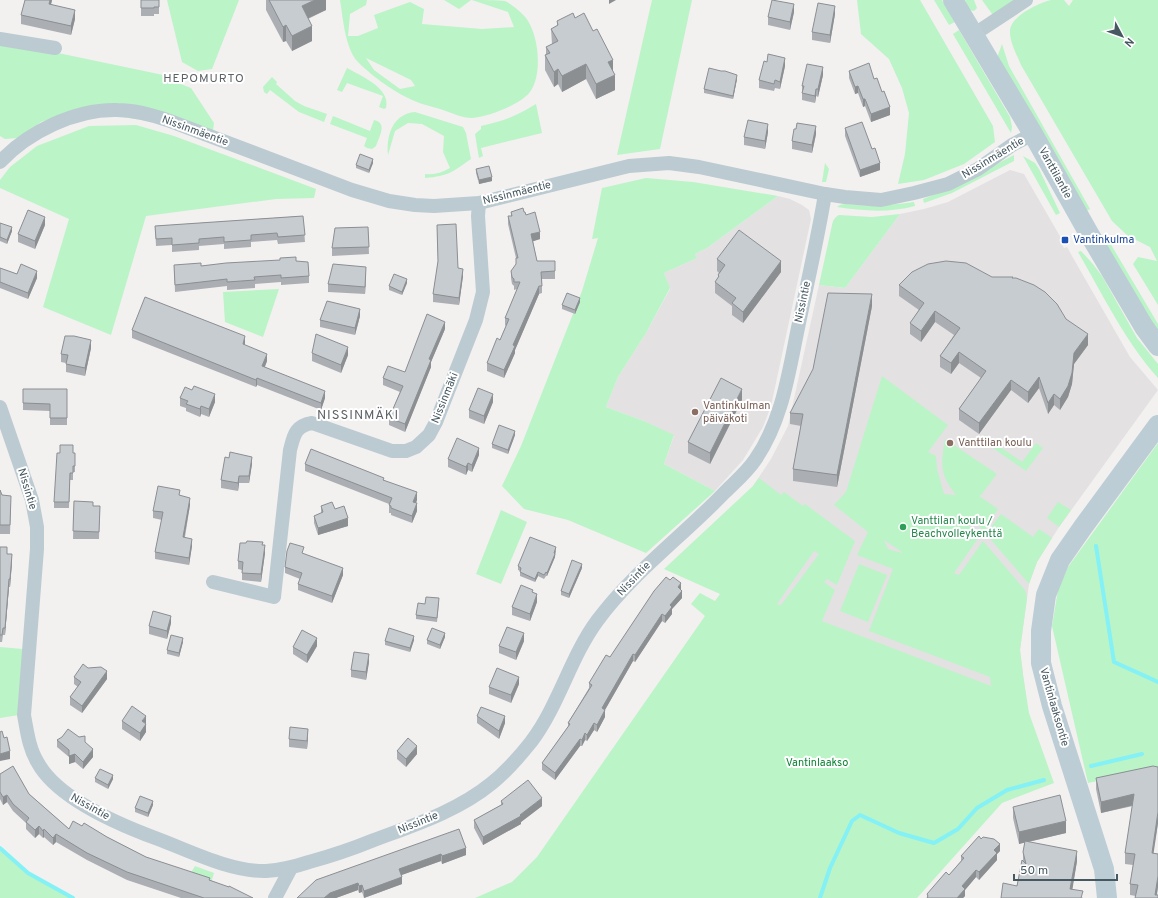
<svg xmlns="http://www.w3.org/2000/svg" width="1158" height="898" viewBox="0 0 1158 898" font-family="Overpass,sans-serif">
<rect width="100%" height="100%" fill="#f3f0f0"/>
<g fill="#e4e1e3">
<polygon points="1010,170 1024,174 1061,238 1059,240 1064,248 1067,247 1072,256 1130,357 1158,390 1059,527 1037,562 1029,584 1020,650 1026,697 1022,699 777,604 753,486 771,459 788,426 819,285 845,288 900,214 924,209 948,202"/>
<polygon points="778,196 790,199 802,205 809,210 811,219 771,406 763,427 743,460 715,491 664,464 674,436 644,421 606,407 618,377 646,333 670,289 664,273 697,258 695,254 707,248"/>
</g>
<g fill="#bbf4c7" fill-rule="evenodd">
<polygon points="167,0 239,0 212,69 198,71 182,62"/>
<path d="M340,0H367L366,5L350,14L348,36H358L378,28L374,15L410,2L424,9L422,24L482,29L514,27L508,12L472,0C480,0 499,0 505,1C513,5 521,12 526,18C540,36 544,83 525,97C513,107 487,117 472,118C462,118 452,113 443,110C431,106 419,104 408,98C393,91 368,73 357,61C345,47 343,18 340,0ZM366,58L411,80L415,86L400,89L374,70Z"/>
<polygon points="444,0 471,0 459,9"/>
<polygon points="652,0 692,0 660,149 617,155"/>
<polygon points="857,0 920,0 993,126 995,142 964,164 924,180 898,184 905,154 909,113 902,88 889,59 861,34"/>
<polygon points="934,0 942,0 955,22 949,25"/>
<polygon points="965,0 974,0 977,8 974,11 969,10"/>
<polygon points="982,0 1020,0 995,18"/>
<path d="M1051,0H1064L1069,6L1073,0H1158V305L1133,264L1138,257L1157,261L1150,247L1128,236L1112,221L1021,65C1017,55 1010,43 1010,32C1009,17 1038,3 1051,0Z"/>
<polygon points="959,30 1010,117 1012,127 1011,133 953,34"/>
<polygon points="0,43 15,44 168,76 168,79 191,88 214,123 213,131 77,110 41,122 18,138 5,139 0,136"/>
<polygon points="1002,44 1009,66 1090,209 1084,212 998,65 998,55"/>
<path d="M347,68C361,76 391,88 386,108L384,109L379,107L383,96L347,83L342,92L337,90Z"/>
<polygon points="272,77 277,82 276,84 295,101 304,106 327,114 324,122 299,112 270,90 267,94 264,92 263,87"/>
<path d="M536,104L542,133L481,148L483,156L479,158L475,134L481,129V126C504,121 516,116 536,104Z"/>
<path d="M415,112L463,127L466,133L471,159C452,172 449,176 425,178V174C434,175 441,173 450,168L443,152L444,136L422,124L408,123L395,131L388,155C386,135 393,114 415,112Z"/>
<path d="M333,116L370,131L374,120C388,123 379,137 376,146L372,149L367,148L364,146L367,138L330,124Z"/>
<polygon points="136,125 174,136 316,189 314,198 276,199 146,216 111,335 43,307 69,219 0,188 0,180 10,167 37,146 89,126"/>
<polygon points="1014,155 1014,161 952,193 924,203 923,199 951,188"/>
<polygon points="1023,156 1035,163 1039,169 1060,213 1056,215"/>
<polygon points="825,163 829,169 826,182 822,182"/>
<polygon points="646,178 693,182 778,196 707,248 695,254 697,258 664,273 670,288 646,333 618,377 606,407 644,421 674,435 664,464 715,491 646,553 568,520 524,509 502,486 521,446 582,291 598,238 592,239 602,188"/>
<path d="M914,202L915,206C888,213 863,211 837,207C842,203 848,204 854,205C875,206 894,205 914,202Z"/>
<path d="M900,214L845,288L819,285L832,225C833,220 835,217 839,215L872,217Z"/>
<polygon points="1102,240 1110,243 1158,324 1158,338"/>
<path d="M1081,251L1092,263L1102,276L1137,338L1158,364V378C1125,341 1103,295 1078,252Z"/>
<polygon points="279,289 263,337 225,322 223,292"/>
<path d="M882,376L948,425L928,452L936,456L937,469L944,494L956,495C939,473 941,465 945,439L997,474L981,495L979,496L998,509L984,531L974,521H964L979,537L954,573L959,575L983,541L1025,590L1027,598L1020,650L1023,675L1029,713L1054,783L1002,803L917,898H475L512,882L537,857L705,616L691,604L700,593L715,601L720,594L664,569L753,486L759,478L781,495L784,492L803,506L805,504L855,541L837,585L827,579L824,582L835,590L822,621L991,686L990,677L869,631L893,569L857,555L868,532L834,505L846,492ZM884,540L902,552V553L888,549ZM814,551L819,554L781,605L777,604Z"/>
<polygon points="983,435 1022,462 1036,443 1043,448 1026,471 980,439"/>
<polygon points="1158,443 1158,768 1088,783 1052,626 1058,590 1068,567"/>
<polygon points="1058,502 1071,510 1059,527 1047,518"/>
<polygon points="501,510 527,522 501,584 476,574"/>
<polygon points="1001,514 1033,537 1039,529 1052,538 1037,562 1029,584 986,534"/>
<polygon points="859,564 887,575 868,622 840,611"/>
<polygon points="0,647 23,649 19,715 0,718"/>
<polygon points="0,848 28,873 73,898 0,898"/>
<polygon points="195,866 214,873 211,883 189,876"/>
</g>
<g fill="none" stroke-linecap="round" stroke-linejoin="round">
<g stroke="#83f1f5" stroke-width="4">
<polyline points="1096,546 1114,662 1158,682"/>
<polyline points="1091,766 1142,754"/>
<polyline points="0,848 28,873 73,898"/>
<polyline points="820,898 830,868 852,821 860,815 899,833 934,843 958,829 977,808 1007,790 1044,780"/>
</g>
<g stroke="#bccbd1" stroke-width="14">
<polyline points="973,35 1026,0"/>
<polyline points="0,39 55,48"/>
<path d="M0,162C28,132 75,109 117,110C135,110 153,115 170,121L352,190L389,201L415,205L434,206L479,203L629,166L669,163L699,167L825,194L845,197L881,200L914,193L948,184L978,169L1012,145L1033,134"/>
<path d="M0,407L32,500L37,527V549L24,715C27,731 29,749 38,763C58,799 120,825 158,839C190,851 231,872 266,871C281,870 294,867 309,862C331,856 352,849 374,840C414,825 458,811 492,783C507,771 519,757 531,742C559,705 570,658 597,621C633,572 683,536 725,492C735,482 747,472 755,460C783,420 789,370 799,323C808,280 818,237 825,194"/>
<path d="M213,582L274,597L290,450C294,435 295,426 312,423L392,451H406L416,447L429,435L436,422L476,320L483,292L478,216L479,203"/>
<polyline points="275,898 291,868"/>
</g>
<g stroke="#bccdd6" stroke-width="20">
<polyline points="953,0 1033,134 1088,232 1144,327 1158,346"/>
<polyline points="1107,898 1104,869 1052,706 1041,663 1041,631 1046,595 1060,560 1083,527 1158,425"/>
</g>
</g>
<g fill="#abafb3">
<polygon points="25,0 52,0 51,4 75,19 71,35 21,24 21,15"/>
<polygon points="141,0 159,0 159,14 154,14 154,16 141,16"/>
<polygon points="266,0 326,0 326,10 308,19 312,41 292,51 286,41 283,42 266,10"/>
<polygon points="794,12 790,30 768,25 768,17"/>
<polygon points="835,14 830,43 812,40 812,32"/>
<polygon points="575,18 613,71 615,90 596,99 586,79 562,92 558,84 554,87 545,70 545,55 546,55 546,47 552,44 551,29 557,26 557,21"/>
<polygon points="767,62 785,66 780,89 775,88 774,91 759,88 759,80"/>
<polygon points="849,71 874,79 890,115 871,122 865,106 863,107 858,93 855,94 849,78"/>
<polygon points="823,75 818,97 816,96 815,103 802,100 802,86"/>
<polygon points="737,79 733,99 704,93 704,89"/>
<polygon points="845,128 872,149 880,170 860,177 845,136"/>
<polygon points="768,132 765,149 744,145 744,137"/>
<polygon points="816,134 812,153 792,149 792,141"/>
<polygon points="373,163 369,173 356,168 356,165"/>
<polygon points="476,169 492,181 479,184 476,173"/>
<polygon points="511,212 524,212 526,215 540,239 533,241 537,261 555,261 555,279 542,279 542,293 539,294 515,350 515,353 504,378 487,371 487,363 500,340 506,326 505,325 505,318 517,289 514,290 514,286 512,284 511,278 511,271 516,265 516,258 508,224 508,216 511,216"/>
<polygon points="303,216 305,242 278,244 277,240 251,242 251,247 224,249 224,244 199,246 199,250 172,252 172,245 156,246 155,226"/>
<polygon points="0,223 12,231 7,244 0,241"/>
<polygon points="45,225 35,249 18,242 18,234"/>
<polygon points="437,225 458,268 463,276 459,305 433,302 433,294 438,263"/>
<polygon points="368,227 369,254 332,256 332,248"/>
<polygon points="717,259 781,272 743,323 732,315 732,306 715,293 715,282 718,278 718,275 719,273 717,271"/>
<polygon points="296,261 309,276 309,283 281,285 281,282 255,284 255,288 227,290 227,286 175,292 174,265 201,266"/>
<polygon points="0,268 17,274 37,278 28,299 0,288"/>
<polygon points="366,275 365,294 328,292 328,284"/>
<polygon points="992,277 1013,278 1066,319 1088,345 1074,364 1072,384 1068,397 1060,410 1054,405 1048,414 1039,388 1028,403 1011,390 979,434 959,420 959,409 981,378 959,363 951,374 940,367 940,356 954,335 935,322 921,342 910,334 910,323 919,310 899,296 899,285"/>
<polygon points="407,283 402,295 389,290 389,286"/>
<polygon points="580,302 575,314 562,309 562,305"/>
<polygon points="872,306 837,487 793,481 793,469 801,426 790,424 790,413"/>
<polygon points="360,316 355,335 320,327 320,320"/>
<polygon points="445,329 431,362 431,367 405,432 389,425 389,418 400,392 383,385 383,378 405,372"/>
<polygon points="132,330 245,343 245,345 267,361 265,367 325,398 321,410 257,385 256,387 132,338"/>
<polygon points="91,348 85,376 66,372 66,363 61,362 61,354"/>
<polygon points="312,353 348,355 341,373 312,361"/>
<polygon points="23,389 67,389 67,425 50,425 50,411 23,410"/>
<polygon points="180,398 215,402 209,417 201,414 200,417 186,411 186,408 180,406"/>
<polygon points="742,400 710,464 688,453 688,442"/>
<polygon points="493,402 484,424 469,418 469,410"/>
<polygon points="515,435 508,454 492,448 492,444"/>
<polygon points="75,453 75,472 73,472 73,480 70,480 69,508 54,508 54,502"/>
<polygon points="479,455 472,472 468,470 466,475 448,467 448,459"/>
<polygon points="229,458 252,464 249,483 239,483 238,491 221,488 221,480"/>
<polygon points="305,464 384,480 417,500 416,503 417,511 412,523 391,515 391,513 389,513 389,504 305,471"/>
<polygon points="0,490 2,495 11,505 10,534 0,534"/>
<polygon points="180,496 190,505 185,537 192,546 189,565 155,559 155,552 162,520 153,518 153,511"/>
<polygon points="74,501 93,506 100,506 99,539 73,539"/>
<polygon points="321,506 335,509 348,526 318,535 314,523 314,516 321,513"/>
<polygon points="263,545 265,553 261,582 242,580 242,570 238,569 238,561"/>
<polygon points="0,547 7,554 12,562 10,587 9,587 5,635 3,635 2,642 0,642"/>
<polygon points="556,551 555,554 555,557 547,576 546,576 544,579 538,576 535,582 520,576 520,571 518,570 518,566"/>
<polygon points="304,554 343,575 332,603 298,590 298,584 300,579 285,573 285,567"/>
<polygon points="582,568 569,598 561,595 561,591"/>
<polygon points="681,589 682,598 672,609 672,614 665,623 662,621 635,662 633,661 605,710 605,717 597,732 594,730 587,741 585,740 582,746 580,746 555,780 542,770 542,763 568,727 568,723 589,688 589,683 610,657"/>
<polygon points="533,593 537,602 530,621 512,615 512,607"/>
<polygon points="439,602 437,622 416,619 416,615 425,604"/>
<polygon points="171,623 167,639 149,634 149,626"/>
<polygon points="445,637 440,649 427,644 427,640"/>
<polygon points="414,640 410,652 385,645 385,641"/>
<polygon points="524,641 516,660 499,653 499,646"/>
<polygon points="183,642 179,657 167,654 167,650"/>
<polygon points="317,646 307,663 293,654 293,647"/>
<polygon points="369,662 366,680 351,677 351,670"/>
<polygon points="88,668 107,679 82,713 70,705 70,697 78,687 74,684 74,677"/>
<polygon points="519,684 511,703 489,694 489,687"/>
<polygon points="477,716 505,723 499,739 477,723"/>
<polygon points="122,721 146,724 146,732 140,741 122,729"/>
<polygon points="308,737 307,749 289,747 289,739"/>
<polygon points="57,740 85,742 93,757 83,769 75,762 69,764 69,757 57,747"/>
<polygon points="397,751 417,754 406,767 397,759"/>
<polygon points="1158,767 1158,823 1153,853 1158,854 1158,887 1157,895 1136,896 1130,895 1130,884 1133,865 1125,864 1125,853 1133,806 1101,813 1096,789 1096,778"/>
<polygon points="0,774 29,794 69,829 82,826 107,837 146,857 210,880 253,898 181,898 127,880 87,860 56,842 53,845 44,837 43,838 39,834 35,838 26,829 26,823 13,811 7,802 3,805 0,799"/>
<polygon points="95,778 113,779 108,789 95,782"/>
<polygon points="501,801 542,806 521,822 521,824 483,845 474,828 474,820 501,805"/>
<polygon points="153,805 148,817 135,812 135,808"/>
<polygon points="1013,807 1066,833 1028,842 1077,861 1072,889 1083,898 1017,886 1023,862 1023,852 1025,842 1019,844 1013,818"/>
<polygon points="459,829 466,855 442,864 441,861 401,875 402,884 364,898 362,892 359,893 358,890 336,898 297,898"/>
<polygon points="1000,851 997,854 997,860 979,880 976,877 965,890 965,896 963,898 927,898 927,894 949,875 961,861 961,856"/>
</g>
<g fill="#8b8f92">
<polygon points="50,0 52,0 49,13 49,4"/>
<polygon points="315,0 326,0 326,10 302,21 302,6"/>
<polygon points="609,0 616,0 609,4"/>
<polygon points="794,4 794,12 790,30 790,22"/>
<polygon points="835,6 835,14 830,43 830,35"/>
<polygon points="75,10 75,19 71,35 71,26"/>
<polygon points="286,25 286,41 283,42 283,27"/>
<polygon points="312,26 312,41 292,51 292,36"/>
<polygon points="785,58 785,66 780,89 780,82"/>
<polygon points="613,60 613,75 608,62"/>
<polygon points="586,64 586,79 562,92 562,76"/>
<polygon points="823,67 823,75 818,97 818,89"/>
<polygon points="558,69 558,84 554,87 554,72"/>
<polygon points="615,75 615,90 596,99 596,84"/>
<polygon points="737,75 737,79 733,99 733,96"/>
<polygon points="858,86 858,93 855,94 855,87"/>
<polygon points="816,89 816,96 815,103 815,96"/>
<polygon points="863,99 865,99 865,106 863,107"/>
<polygon points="890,107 890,115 871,122 871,114"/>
<polygon points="768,124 768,132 765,149 765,141"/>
<polygon points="816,126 816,134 812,153 812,145"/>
<polygon points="373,159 373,163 369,173 369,170"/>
<polygon points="880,163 880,170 860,177 860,170"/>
<polygon points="492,177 492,181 479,184 479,180"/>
<polygon points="45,217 45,225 35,249 35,241"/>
<polygon points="12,227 12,231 7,244 7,240"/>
<polygon points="540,232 540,239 531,242 531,234"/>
<polygon points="781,261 781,272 743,323 743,312"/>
<polygon points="366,267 366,275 365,294 365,287"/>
<polygon points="463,269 463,276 459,305 459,298"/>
<polygon points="37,271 37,278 28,299 28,293"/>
<polygon points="407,279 407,283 402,295 402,292"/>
<polygon points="539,286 539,294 515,350 515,353 504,378 504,370 513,345"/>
<polygon points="872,294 872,306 837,487 837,475"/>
<polygon points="580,298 580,302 575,314 575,310"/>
<polygon points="360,309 360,316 355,335 355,328"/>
<polygon points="935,311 935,322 921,342 921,331"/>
<polygon points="445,322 445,329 431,362 431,367 405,432 405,424 429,359"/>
<polygon points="1088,334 1088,345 1074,364 1072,384 1068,397 1060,410 1060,399 1074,353"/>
<polygon points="245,336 245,343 243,351 243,344"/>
<polygon points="91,340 91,348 85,376 85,368"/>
<polygon points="348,347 348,355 341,373 341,365"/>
<polygon points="959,352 959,363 951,374 951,363"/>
<polygon points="267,354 267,361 262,373 262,366"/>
<polygon points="1039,377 1039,388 1028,403 1028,392"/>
<polygon points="257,378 257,385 256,387 256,380"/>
<polygon points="1011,380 1011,390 979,434 979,423"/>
<polygon points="742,389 742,400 710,464 710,453"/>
<polygon points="325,391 325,398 321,410 321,403"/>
<polygon points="215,394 215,402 209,417 209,409"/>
<polygon points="493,394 493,402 484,424 484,416"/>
<polygon points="1054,394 1054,405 1048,414 1048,403"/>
<polygon points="201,406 201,414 200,417 200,409"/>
<polygon points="515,431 515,435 508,454 508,450"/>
<polygon points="479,448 479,455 472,472 472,465"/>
<polygon points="252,457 252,464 249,483 249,476"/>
<polygon points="468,463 468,470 466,475 466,467"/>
<polygon points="239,476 239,483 238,491 238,483"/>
<polygon points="417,492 417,500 413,509 413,502"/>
<polygon points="190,498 190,505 183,544 183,537"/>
<polygon points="417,503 417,511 412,523 412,516"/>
<polygon points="348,518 348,526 318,535 318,528"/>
<polygon points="192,539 192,546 189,565 189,558"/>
<polygon points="265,545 265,553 261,582 261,574"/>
<polygon points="556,547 555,557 547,576 547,573"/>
<polygon points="12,554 12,562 10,587 10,579"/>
<polygon points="582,564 582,568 569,598 569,594"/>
<polygon points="343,568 343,575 332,603 332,596"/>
<polygon points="538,572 538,576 535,582 535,579"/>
<polygon points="9,579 9,587 5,635 5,628"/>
<polygon points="681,583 681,590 678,587"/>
<polygon points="682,591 682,598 672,609 672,614 665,623 665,616 670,605"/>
<polygon points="537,594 537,602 530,621 530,614"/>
<polygon points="662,614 662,621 635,662 635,655"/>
<polygon points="171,616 171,623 167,639 167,631"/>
<polygon points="445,633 445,637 440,649 440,645"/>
<polygon points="524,633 524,641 516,660 516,652"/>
<polygon points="414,636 414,640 410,652 410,648"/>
<polygon points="183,638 183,642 179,657 179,653"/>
<polygon points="317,638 317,646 307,663 307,655"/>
<polygon points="369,654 369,662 366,680 366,672"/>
<polygon points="633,654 633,661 602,715 602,708"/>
<polygon points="107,671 107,679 82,713 82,706"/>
<polygon points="519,677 519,684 511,703 511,695"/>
<polygon points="605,710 605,717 597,732 597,725"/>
<polygon points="146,716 146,724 142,721"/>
<polygon points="505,716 505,723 499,739 499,731"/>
<polygon points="594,723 594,730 587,741 587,735"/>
<polygon points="146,724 146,732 140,741 140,733"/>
<polygon points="308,729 308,737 307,749 307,741"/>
<polygon points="585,733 585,740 582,746 582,740"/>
<polygon points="580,739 580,746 555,780 555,773"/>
<polygon points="417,746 417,754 406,767 406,759"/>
<polygon points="93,749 93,757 83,769 83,762"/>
<polygon points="10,751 10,759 0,761 0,754"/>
<polygon points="75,754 75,762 69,764 69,756"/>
<polygon points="113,775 113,779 108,789 108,785"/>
<polygon points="1134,794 1134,805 1101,813 1101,802"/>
<polygon points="7,795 7,802 3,805 3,797"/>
<polygon points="542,798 542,806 521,822 521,824 483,845 483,837 520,815"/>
<polygon points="153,801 153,805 148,817 148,813"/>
<polygon points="1158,812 1158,823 1152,864 1152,853"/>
<polygon points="1066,821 1066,833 1019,844 1019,832"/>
<polygon points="39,826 39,834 35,838 35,830"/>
<polygon points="44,829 44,837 43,838 43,831"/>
<polygon points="56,834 56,842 53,845 53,838"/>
<polygon points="1000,844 1000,851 997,854 997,860 979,880 979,872 994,850"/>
<polygon points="466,848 466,855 442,864 442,856"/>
<polygon points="1077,851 1077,861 1071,898 1070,889"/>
<polygon points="441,854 441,861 399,876 399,869"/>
<polygon points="976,870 976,877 965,890 965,896 963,898 957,898 962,886"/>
<polygon points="1158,876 1158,887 1156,898 1155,895"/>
<polygon points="402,877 402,884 364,898 364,891"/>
<polygon points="358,883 358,890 336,898 324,898 330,893"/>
<polygon points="362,885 362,892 359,893 359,886"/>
</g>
<g fill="#c7ccd0" stroke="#8b8f92">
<polygon points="25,0 50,0 49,4 75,10 71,26 21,15"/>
<polygon points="141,0 159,0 159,7 154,7 154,8 141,8"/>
<polygon points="269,0 315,0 302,6 312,26 292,36 286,25 283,27"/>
<polygon points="772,0 794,4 790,22 768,17"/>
<polygon points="818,3 835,6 830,35 812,32"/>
<polygon points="573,13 575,18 584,13 593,31 597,29 613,60 608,62 615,75 596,84 586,64 562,76 558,69 554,72 545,55 550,53 546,47 558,41 551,29 558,25 557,21"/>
<polygon points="768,54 785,58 780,82 775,80 774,84 759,80 764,61 767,62"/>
<polygon points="869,63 874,79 877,78 882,92 884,91 890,107 871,114 865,99 863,99 858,86 855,87 849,71"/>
<polygon points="807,64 823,67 818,89 816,89 815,96 802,93 804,86 802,86"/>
<polygon points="709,68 721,71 725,71 737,75 733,96 704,89"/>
<polygon points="748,120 768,124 765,141 744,137"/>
<polygon points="862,122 872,149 875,148 880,163 860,170 845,128"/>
<polygon points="797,123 816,126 812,145 792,141 794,129 796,129"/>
<polygon points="360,154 373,159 369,170 356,165"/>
<polygon points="489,166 492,177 479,180 476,169"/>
<polygon points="523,208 524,212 525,212 526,215 535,212 540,232 531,234 537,261 555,261 555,271 541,272 542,286 539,286 513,345 515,346 504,370 487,363 497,338 500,340 509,319 505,318 520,282 514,282 514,279 512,277 511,271 516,264 516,258 518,258 508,216 512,216 511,212"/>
<polygon points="28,210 45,217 35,241 18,234"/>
<polygon points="303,216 305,235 278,237 277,233 251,235 251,240 224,242 224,237 199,239 199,243 172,245 172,238 156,239 155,226"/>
<polygon points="0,223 12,227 7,240 0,237"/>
<polygon points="456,224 458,268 463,269 459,298 433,294 438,261 437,225"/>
<polygon points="368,227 369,247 332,248 335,228"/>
<polygon points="739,230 781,261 743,312 732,303 736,298 715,282 719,276 718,275 725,265 717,259"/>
<polygon points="296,257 296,261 308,262 309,276 281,278 281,275 254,277 255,280 227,282 227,279 175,285 174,265 201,263 201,266 226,263 280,260 280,258"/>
<polygon points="946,261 966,263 992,277 1013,277 1012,278 1016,278 1034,285 1045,292 1057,304 1066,319 1088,334 1074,353 1072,373 1068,386 1060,399 1054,394 1048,403 1039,377 1028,392 1011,380 979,423 959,409 986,371 959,352 951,363 940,356 960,328 935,311 921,331 910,323 924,303 899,285 912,272 928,264"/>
<polygon points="21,264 37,271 28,293 0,282 0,268 17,274"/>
<polygon points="333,264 366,267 365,287 328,284"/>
<polygon points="394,274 407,279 402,292 389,286"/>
<polygon points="567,293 580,298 575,310 562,305"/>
<polygon points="828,293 872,294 837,475 793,469 803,414 790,413 813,369"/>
<polygon points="145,297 245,336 243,344 267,354 262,366 325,391 321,403 257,378 256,380 132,330"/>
<polygon points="327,301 360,309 355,328 320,320"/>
<polygon points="427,314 445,322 429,359 431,360 405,424 389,418 403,386 383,378 388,366 405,372"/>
<polygon points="316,334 348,347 341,365 312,353"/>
<polygon points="65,336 74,336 91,340 85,368 66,364 68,355 61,354"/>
<polygon points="721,378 742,389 710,453 688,442"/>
<polygon points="194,386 215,394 209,409 201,406 200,409 186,404 188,401 180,398 185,387 192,390"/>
<polygon points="478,388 493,394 484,416 469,410"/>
<polygon points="23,389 67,389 67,418 50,418 50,404 23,403"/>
<polygon points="499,425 515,431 508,450 492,444"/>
<polygon points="457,438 479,448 472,465 468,463 466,467 448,459"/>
<polygon points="60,445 73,445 73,453 75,453 75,466 73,466 73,473 70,473 69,502 54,502 57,453 60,453"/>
<polygon points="311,449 384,478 383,480 417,492 413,502 417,503 412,516 391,508 391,506 389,505 392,498 305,464"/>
<polygon points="230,452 252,457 249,476 239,476 238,483 221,480 225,457 229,458"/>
<polygon points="158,486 180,490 179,495 190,498 183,537 192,539 189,558 155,552 163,512 153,511"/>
<polygon points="0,490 2,495 11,496 10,525 0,525"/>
<polygon points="74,501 93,502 93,506 100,506 99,532 73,531"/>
<polygon points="332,502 335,509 344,506 348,518 318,528 314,516 323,512 321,506"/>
<polygon points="530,537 556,547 554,553 555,554 547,573 546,572 544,575 538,572 535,579 520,572 521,568 518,566"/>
<polygon points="247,541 263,542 262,545 265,545 261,574 242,573 243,562 238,561 240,543 246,543"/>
<polygon points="290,543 304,547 302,553 343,568 332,596 298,584 302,573 285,567 287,551"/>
<polygon points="0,547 7,547 7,554 12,554 10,579 9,579 5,628 3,628 2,635 0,635"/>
<polygon points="572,560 582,564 569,594 561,591"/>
<polygon points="666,577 670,580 673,577 681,583 678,587 682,591 670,605 672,607 665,616 662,614 635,655 633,654 602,708 605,710 597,725 594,723 587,735 585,733 582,740 580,739 555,773 542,763 570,724 568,723 592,685 589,683 606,655 610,657 654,591"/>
<polygon points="521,585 533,590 532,592 537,594 530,614 512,607"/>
<polygon points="426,597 439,598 437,618 416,615 418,603 425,604"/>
<polygon points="153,611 171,616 167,631 149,626"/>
<polygon points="507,627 524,633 516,652 499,646"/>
<polygon points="389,628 414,636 410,648 385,641"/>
<polygon points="432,628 445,633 440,645 427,640"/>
<polygon points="302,630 317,638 307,655 293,647"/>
<polygon points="171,635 183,638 179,653 167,650"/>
<polygon points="354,652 369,654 366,672 351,670"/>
<polygon points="83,664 88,668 101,667 107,671 82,706 70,697 81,682 74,677"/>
<polygon points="497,668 519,677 511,695 489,687"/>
<polygon points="132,706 146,716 142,721 146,724 140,733 122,721"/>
<polygon points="481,707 505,716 499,731 477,716"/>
<polygon points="290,727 308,729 307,741 289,739"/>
<polygon points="68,729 79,737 85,736 85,742 93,749 83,762 75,754 69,756 69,750 57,740 62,737"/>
<polygon points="2,731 4,738 7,737 10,751 0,754 0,732"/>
<polygon points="408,738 417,746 406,759 397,751"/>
<polygon points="13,766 29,794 69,829 73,821 82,826 84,823 107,837 146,857 210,878 209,880 229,887 229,886 253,898 204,898 127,872 87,853 56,834 53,838 44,829 43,831 39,826 35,830 26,822 29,818 13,804 7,795 3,797 0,792 0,774"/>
<polygon points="1153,766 1158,767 1158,812 1152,853 1158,854 1158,876 1155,895 1158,895 1158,898 1135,898 1138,885 1130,884 1135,854 1125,853 1134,794 1101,802 1096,778"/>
<polygon points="100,769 113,775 108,785 95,778"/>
<polygon points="528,780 542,798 520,815 521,816 483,837 474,820 503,804 501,801"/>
<polygon points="1060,795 1066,821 1019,832 1013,807"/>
<polygon points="140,796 153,801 148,813 135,808"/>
<polygon points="459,829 466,848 442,856 441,854 399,869 402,877 364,891 362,885 359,886 358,883 330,893 324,898 297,898 316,880"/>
<polygon points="979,836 981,839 983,837 994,839 1000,844 994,850 997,853 979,872 976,870 962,886 965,889 957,898 927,898 928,896 927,894 946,872 949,875 964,858 961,856"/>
<polygon points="1025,841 1077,851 1070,889 1083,891 1081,898 1001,898 1003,883 1017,886 1022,860 1026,864 1023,852"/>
</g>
<rect fill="#1a4fb4" stroke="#fff" stroke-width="1.5" x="1061" y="236" width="8" height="8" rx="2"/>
<g fill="#8d6e63" stroke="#fff" stroke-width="1.5">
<circle cx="695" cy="412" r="4"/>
<circle cx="950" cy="443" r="4"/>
</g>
<circle fill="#2e9e5b" stroke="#fff" stroke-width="1.5" cx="903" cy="527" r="4"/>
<g text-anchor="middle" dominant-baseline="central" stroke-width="4" stroke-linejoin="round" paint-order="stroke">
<g font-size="11" fill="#465860" stroke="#fff">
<text transform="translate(195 131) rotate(20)">Nissinmäentie</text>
<text transform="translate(993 158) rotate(-31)">Nissinmäentie</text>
<text transform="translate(1055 173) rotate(61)">Vanttilantie</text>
<text transform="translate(517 193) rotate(-14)">Nissinmäentie</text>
<text transform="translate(803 302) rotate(-78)">Nissintie</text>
<text transform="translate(445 398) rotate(-68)">Nissinmäki</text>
<text transform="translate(27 489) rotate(73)">Nissintie</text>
<text transform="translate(634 579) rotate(-46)">Nissintie</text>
<text transform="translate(1054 707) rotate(74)">Vantinlaaksontie</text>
<text transform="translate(90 807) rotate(29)">Nissintie</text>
<text transform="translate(418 823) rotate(-22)">Nissintie</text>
</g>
<g font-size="11" fill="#164399" stroke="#fff" text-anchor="start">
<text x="1073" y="240">Vantinkulma</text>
</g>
<g font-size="11" fill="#785e54" stroke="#fff" text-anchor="start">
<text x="703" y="406">Vantinkulman<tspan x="703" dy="13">päiväkoti</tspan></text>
<text x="958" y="443">Vanttilan koulu</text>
</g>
<g font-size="11" fill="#27864d" stroke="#fff" text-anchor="start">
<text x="911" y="521">Vanttilan koulu /<tspan x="911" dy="13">Beachvolleykenttä</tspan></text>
</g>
<g font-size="11" fill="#0d8435" stroke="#fff">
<text x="817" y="763">Vantinlaakso</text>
</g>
<g font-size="12" letter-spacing="1" fill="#5c6266" stroke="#fff">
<text x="204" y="79">HEPOMURTO</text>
</g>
<g font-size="13" letter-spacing="1" fill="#5c6266" stroke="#fff">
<text x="358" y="416">NISSINMÄKI</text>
</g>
</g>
<g transform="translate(1122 36) rotate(131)" stroke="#ffffff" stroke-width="3" paint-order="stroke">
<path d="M0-3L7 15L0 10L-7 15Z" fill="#465860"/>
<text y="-6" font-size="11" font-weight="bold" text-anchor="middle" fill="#465860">N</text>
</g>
<path d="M1014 874v6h103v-6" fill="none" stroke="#465860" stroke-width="2"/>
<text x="1020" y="874" font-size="12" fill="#465860" stroke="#ffffff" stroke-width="3" paint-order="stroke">50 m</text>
</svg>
